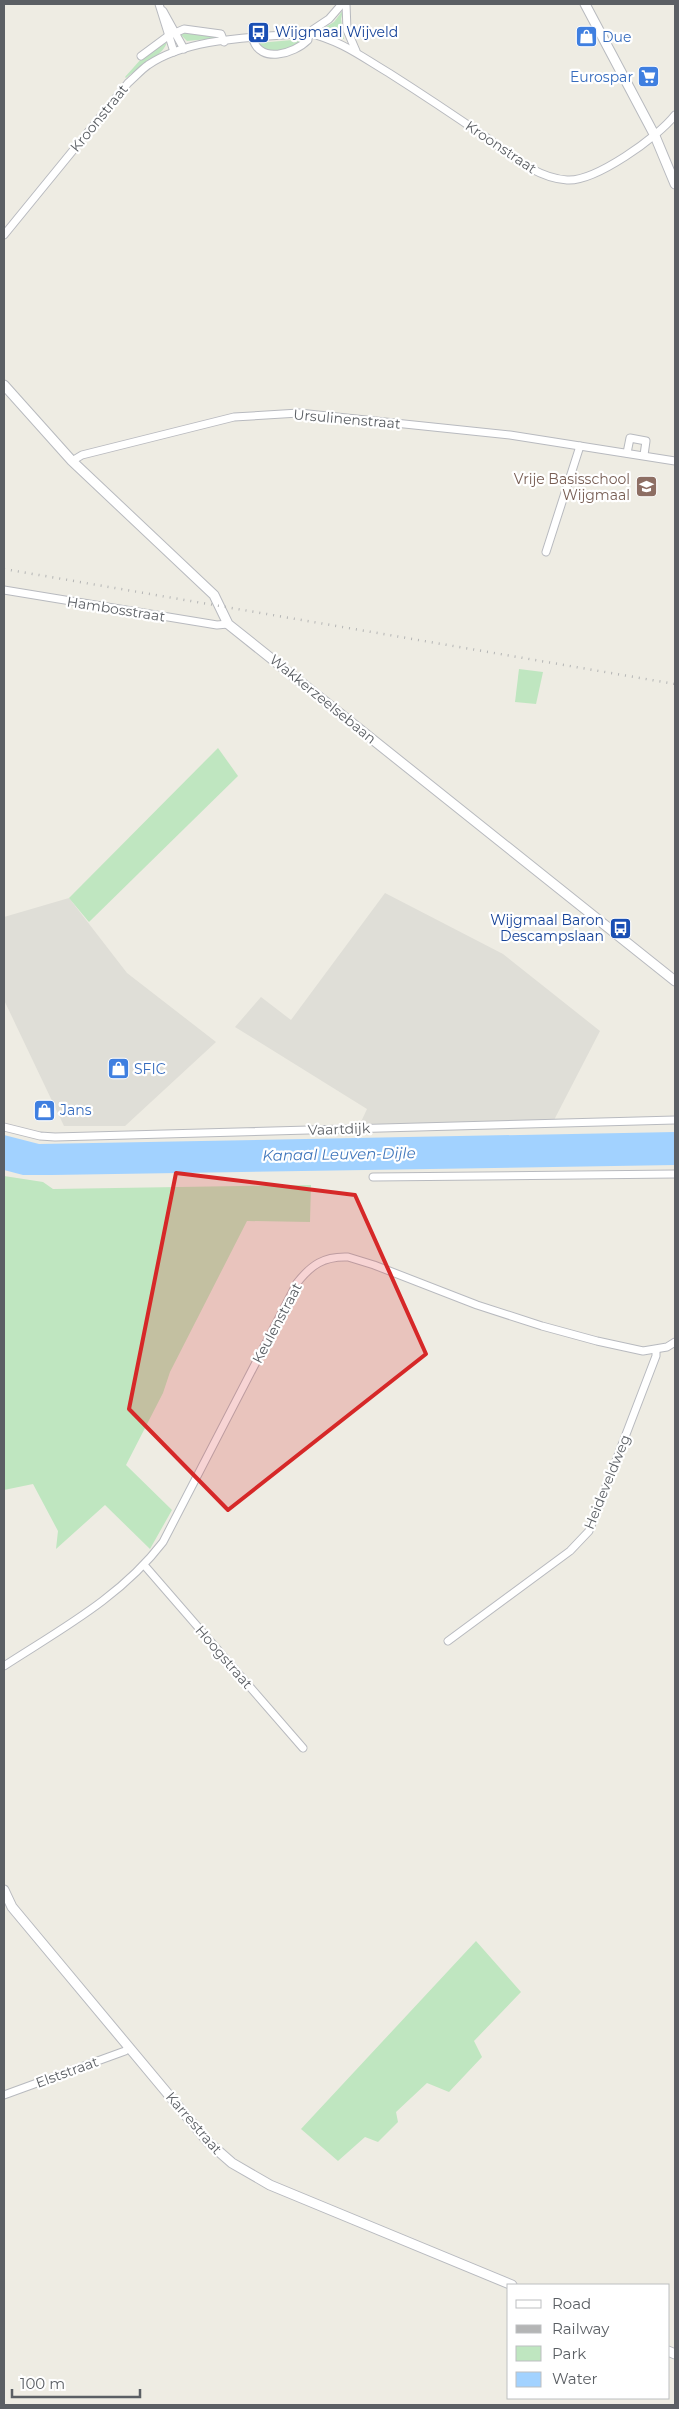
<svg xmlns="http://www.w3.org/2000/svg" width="679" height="2409" viewBox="0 0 679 2409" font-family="Montserrat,sans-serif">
<rect width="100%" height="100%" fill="#eeece3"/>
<g fill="#dfded7">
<polygon points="385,893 503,954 600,1031 553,1122 360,1124 367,1109 235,1027 261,997 291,1020"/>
<polygon points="69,898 127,973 216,1042 125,1126 64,1126 4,1000 4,917"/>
</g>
<g fill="#bfe6c0">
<polygon points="343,10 341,19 344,39 319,31 334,22"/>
<polygon points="182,32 217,35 219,38 187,41 179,33"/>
<path d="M304,39V41C291,52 270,58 258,43Z"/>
<path d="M167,40C168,53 136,69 126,78L125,77L142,58Z"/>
<polygon points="519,669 543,672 536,704 515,702"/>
<polygon points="218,748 238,776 89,922 69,898"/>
<polygon points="4,1176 43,1182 53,1189 311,1185 310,1222 247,1221 170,1372 163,1393 126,1465 172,1510 150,1549 105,1505 56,1549 58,1531 33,1484 4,1490"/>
<polygon points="476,1941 521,1992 474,2041 482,2057 449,2092 427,2083 396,2112 398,2122 378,2142 365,2137 338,2161 301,2129"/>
</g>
<polygon fill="#a2d2ff" points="675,1132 675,1165 52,1175 23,1175 4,1170 4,1135 39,1144"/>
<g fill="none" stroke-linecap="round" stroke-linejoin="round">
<defs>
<g id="minor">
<polyline points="159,4 174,52"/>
<polyline points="346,4 347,30 356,51"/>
<polyline points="163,11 184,49"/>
<polyline points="308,33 329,19 342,4"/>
<path d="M253,39C260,64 294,54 308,40V33"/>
<polyline points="141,56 168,36 184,29 221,34 224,42"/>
<path d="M4,235L128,83C135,77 141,70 148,65C191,36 258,38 308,33C340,40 362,57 389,73C422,94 455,116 487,138C511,155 536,178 567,180C595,182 658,137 675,115"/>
<polyline points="627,453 630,438 646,441 644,455"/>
<polyline points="72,461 82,455 234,417 299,413 510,435 675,461"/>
<polyline points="546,552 580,446"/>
<polyline points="4,590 217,625 228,624"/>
<polyline points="4,1127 40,1136 55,1137 675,1120"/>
<polyline points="373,1177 675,1174"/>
<polyline points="145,1566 303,1748"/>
<polyline points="448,1641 570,1551 589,1531 656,1356 656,1350"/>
<path d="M4,1666C61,1629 121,1597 163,1542L297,1283C311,1265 324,1256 348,1257L374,1265L477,1305L542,1326L597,1341L643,1351L667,1347L675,1342"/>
<polyline points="4,2095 125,2051 129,2047"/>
</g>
<g id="tertiary">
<polyline points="585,4 655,136 675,184"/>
<polyline points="4,385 72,461 214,595 228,624 675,981"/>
<polyline points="4,1890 12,1907 208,2142 232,2163 270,2185 512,2285"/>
<polyline points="668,2351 675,2354"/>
</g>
</defs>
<use href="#minor" stroke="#b8babf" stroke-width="9"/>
<use href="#tertiary" stroke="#b8babf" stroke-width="11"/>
<use href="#minor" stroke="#fff" stroke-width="7"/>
<use href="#tertiary" stroke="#fff" stroke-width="9"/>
<polyline stroke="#b4b5b5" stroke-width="2.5" stroke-dasharray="1 6" stroke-linecap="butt" points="4,569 675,684"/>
</g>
<path fill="#d62828" fill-opacity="0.2" stroke="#d62828" stroke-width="4" stroke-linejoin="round" d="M176,1173L355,1195L426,1354L228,1510L129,1409Z"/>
<defs>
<symbol id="bus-square" viewBox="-11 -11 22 22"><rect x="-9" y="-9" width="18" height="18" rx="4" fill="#1a4fb4" stroke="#fff"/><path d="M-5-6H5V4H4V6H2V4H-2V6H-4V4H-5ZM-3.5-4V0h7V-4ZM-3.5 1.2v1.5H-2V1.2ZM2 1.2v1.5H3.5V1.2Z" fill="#fff"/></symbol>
<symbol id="shop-square" viewBox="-11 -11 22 22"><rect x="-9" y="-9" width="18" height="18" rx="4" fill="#3f7fe0" stroke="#fff"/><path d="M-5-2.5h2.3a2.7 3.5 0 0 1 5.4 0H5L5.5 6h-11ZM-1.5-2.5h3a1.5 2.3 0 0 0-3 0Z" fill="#fff"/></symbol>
<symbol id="supermarket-square" viewBox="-11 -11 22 22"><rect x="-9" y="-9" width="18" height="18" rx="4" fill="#3f7fe0" stroke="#fff"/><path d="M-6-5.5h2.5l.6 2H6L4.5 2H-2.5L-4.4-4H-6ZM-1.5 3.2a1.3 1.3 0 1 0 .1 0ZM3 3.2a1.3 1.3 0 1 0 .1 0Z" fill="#fff"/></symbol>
<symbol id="school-square" viewBox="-11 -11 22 22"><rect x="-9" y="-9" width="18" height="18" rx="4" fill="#8d6e63" stroke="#fff"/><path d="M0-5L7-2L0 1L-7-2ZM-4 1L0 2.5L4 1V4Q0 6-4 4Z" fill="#fff"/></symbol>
</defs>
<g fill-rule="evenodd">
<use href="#bus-square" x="246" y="20" width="25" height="25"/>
<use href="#shop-square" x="574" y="24" width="25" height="25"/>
<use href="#supermarket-square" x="636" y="64" width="25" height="25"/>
<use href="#school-square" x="634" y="474" width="25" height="25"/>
<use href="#bus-square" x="608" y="916" width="25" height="25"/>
<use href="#shop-square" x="106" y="1056" width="25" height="25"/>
<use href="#shop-square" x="32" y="1098" width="25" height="25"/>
</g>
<g text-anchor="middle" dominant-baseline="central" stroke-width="4.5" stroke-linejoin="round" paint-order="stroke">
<g font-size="14" fill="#164399" stroke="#fff" text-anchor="start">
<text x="275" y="32">Wijgmaal Wijveld</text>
<text x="604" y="920" text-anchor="end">Wijgmaal Baron<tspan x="604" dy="16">Descampslaan</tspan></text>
</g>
<g font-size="14" fill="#366cbe" stroke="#fff" text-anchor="start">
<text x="602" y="37">Due</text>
<text x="633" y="77" text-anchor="end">Eurospar</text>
<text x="134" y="1069">SFIC</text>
<text x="60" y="1110">Jans</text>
</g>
<g font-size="14" fill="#5b5f64" stroke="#fff">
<text transform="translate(99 118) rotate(-51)">Kroonstraat</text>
<text transform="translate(501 147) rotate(34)">Kroonstraat</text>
<text transform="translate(347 419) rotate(5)">Ursulinenstraat</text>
<text transform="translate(116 609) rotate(9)">Hambosstraat</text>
<text transform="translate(323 699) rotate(39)">Wakkerzeelsebaan</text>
<text transform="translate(339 1129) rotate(-2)">Vaartdijk</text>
<text transform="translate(277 1323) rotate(-62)">Keulenstraat</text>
<text transform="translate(607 1482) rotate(-68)">Heideveldweg</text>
<text transform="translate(224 1657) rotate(49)">Hoogstraat</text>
<text transform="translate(67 2072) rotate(-20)">Elststraat</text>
<text transform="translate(194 2123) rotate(49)">Karrestraat</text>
</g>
<g font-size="14" fill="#785e54" stroke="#fff" text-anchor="end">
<text x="630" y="479">Vrije Basisschool<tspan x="630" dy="16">Wijgmaal</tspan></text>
</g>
<g font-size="15" font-style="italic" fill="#4077bc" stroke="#fff">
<text transform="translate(339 1154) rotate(-1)">Kanaal Leuven-Dijle</text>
</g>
</g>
<rect width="679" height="2409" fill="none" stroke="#5b5f64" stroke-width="10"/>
<rect x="507" y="2284" width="162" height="115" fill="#ffffff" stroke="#bdbfc1"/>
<rect x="516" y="2300" width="25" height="8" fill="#ffffff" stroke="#bdbfc1"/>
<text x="552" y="2309" font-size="15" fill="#5b5f64">Road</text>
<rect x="516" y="2325" width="25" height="8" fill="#b4b5b5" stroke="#bdbfc1"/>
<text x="552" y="2334" font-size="15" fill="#5b5f64">Railway</text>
<rect x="516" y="2346" width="25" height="15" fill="#bfe6c0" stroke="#bdbfc1"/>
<text x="552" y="2359" font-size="15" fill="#5b5f64">Park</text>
<rect x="516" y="2372" width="25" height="15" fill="#a2d2ff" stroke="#bdbfc1"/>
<text x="552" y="2384" font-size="15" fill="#5b5f64">Water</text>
<path d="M12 2389v8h128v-8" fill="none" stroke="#5b5f64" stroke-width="2.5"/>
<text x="20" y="2389" font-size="15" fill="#5b5f64" stroke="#ffffff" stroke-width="4" paint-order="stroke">100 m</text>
</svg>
